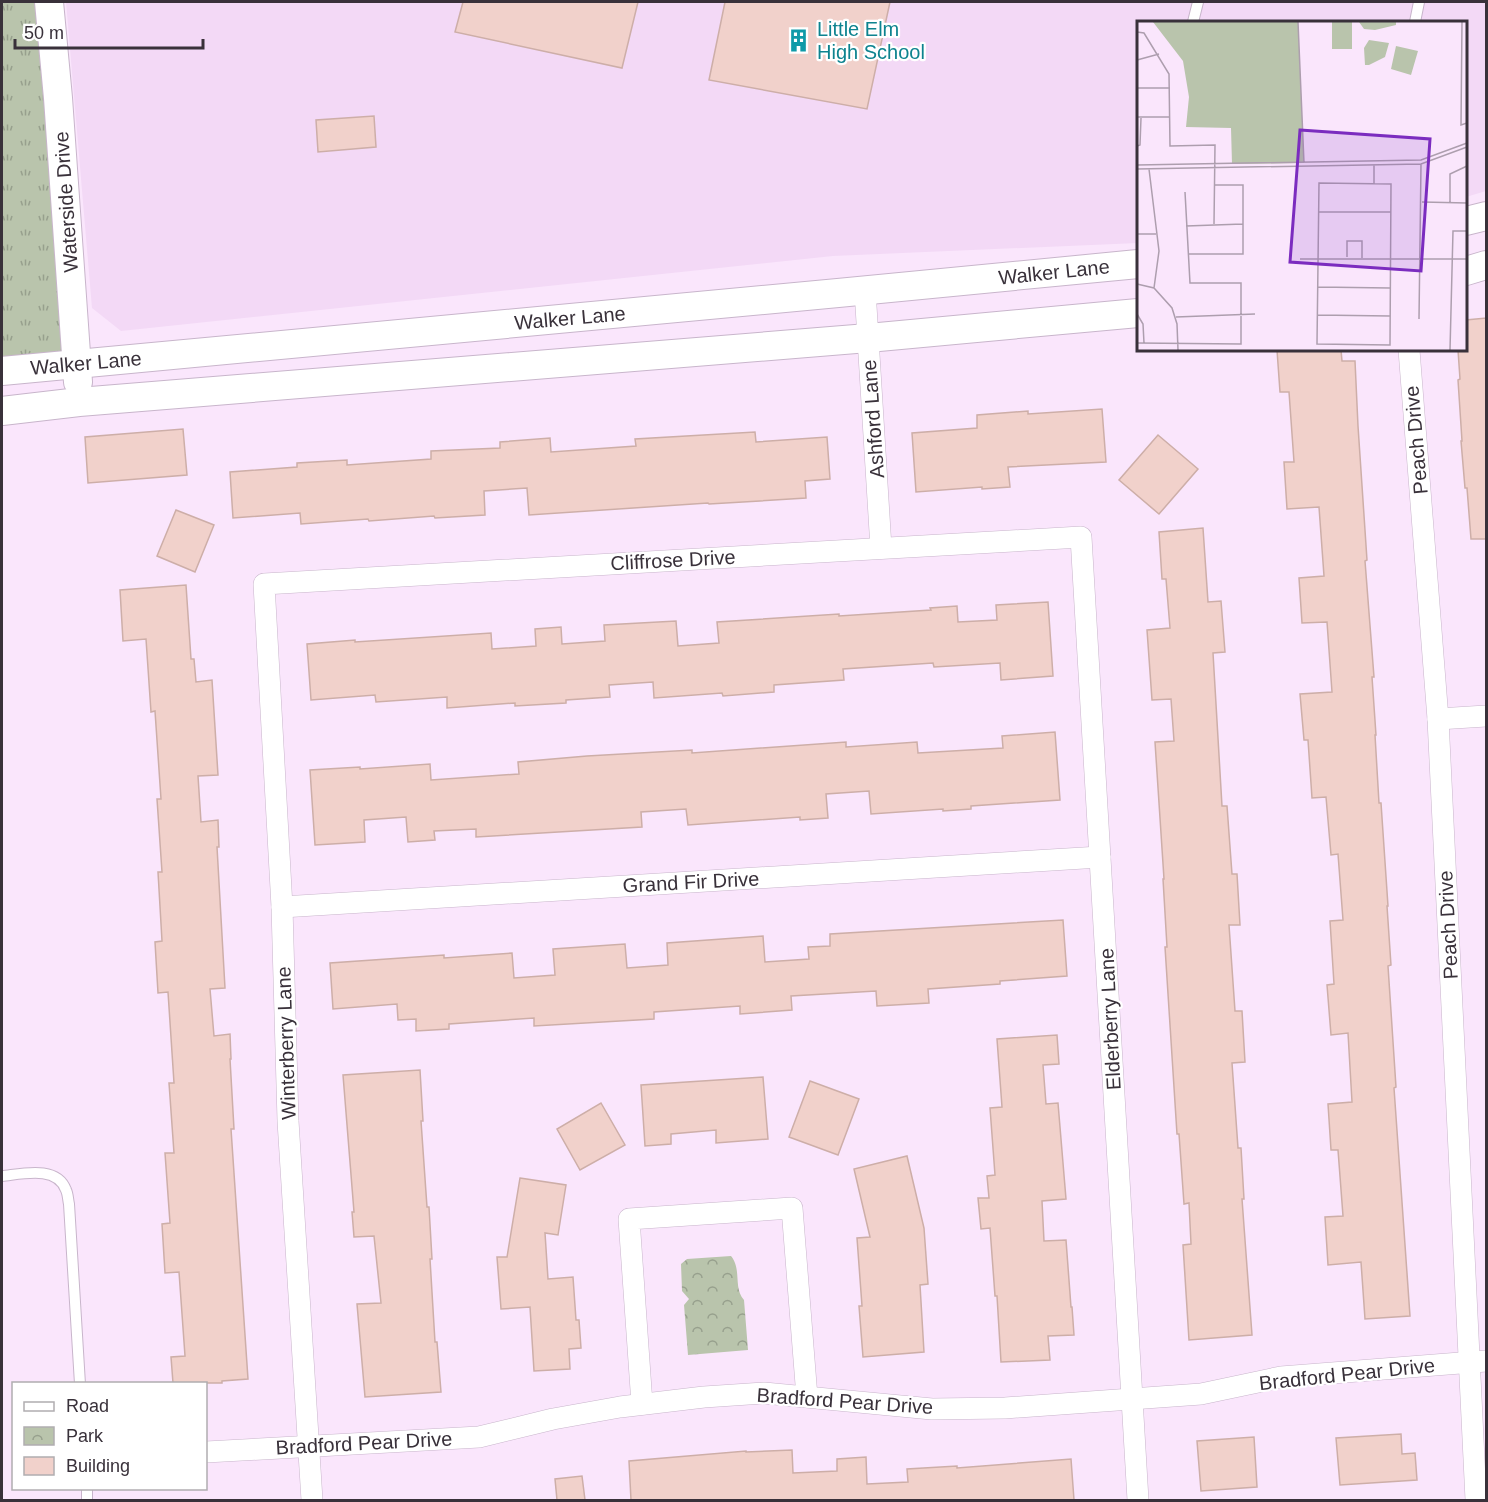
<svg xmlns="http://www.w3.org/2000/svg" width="1488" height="1502" viewBox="0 0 1488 1502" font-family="Arial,sans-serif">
<defs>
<pattern id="grass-tufts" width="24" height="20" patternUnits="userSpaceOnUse" patternTransform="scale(1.5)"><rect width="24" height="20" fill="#b9c4ac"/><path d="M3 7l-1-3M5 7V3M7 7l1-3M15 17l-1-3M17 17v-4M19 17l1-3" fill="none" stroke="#97a08d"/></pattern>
<pattern id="park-crowns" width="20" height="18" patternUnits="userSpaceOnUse" patternTransform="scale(1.5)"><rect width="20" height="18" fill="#b9c4ac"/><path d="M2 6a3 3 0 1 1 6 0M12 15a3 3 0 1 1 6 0" fill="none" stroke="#97a08d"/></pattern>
</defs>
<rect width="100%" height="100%" fill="#fae6fc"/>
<polygon fill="#f3d9f6" points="66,2 1486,2 1486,191 1466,197 1466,22 1138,22 1138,243 833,256 121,331 92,308"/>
<polygon fill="url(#grass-tufts)" points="2,2 44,2 77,363 2,370"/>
<path fill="url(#park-crowns)" d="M731,1256C742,1269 733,1288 744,1300L748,1350L688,1355L684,1305L689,1299L682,1291L681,1264L687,1259Z"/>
<g fill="#f1d1cb" stroke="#cdaea8" stroke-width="1.5">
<polygon points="463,2 638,2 622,68 455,32"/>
<polygon points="725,2 890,2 867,109 709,80"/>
<polygon points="374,116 376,147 318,152 316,120"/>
<polygon points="1486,318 1486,539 1471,539 1467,488 1465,488 1461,441 1462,441 1458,380 1460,379 1458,350 1466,350 1466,320"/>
<polygon points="1277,350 1341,350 1342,361 1355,361 1358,426 1367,560 1365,561 1374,677 1372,677 1376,735 1375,735 1379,803 1381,803 1388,906 1387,906 1391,965 1388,966 1396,1087 1394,1088 1410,1316 1365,1319 1361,1262 1328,1265 1325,1217 1343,1216 1338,1150 1331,1150 1328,1104 1352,1102 1348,1033 1331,1035 1327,985 1334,984 1330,921 1343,920 1338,854 1331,855 1326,797 1312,798 1308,740 1304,740 1300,694 1332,692 1327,622 1302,623 1299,578 1324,576 1319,507 1287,509 1284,462 1294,462 1289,392 1280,392"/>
<polygon points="1102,409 1106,462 1008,467 1010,487 982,489 982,487 916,492 912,433 977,428 977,415 1028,411 1028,414"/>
<polygon points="183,429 187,475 88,483 85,437"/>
<polygon points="755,432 756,442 827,437 830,479 805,481 806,498 760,501 709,504 708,503 529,515 527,488 484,491 485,515 435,518 434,516 369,521 368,519 301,524 300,513 233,518 230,472 297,467 297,463 347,460 347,465 431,459 431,451 500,448 500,442 550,438 551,452 636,446 635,439"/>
<polygon points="1158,435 1198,469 1159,514 1119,480"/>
<polygon points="176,510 214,525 195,572 157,556"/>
<polygon points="1203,528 1208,602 1221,601 1225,652 1213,653 1222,806 1227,806 1232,874 1237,874 1240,925 1229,925 1235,1011 1242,1011 1245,1062 1232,1063 1238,1148 1241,1148 1244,1199 1242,1199 1252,1335 1189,1340 1183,1245 1191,1244 1189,1203 1184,1204 1179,1134 1177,1134 1165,947 1167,947 1163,879 1164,879 1155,742 1174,741 1171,699 1152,700 1147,630 1170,628 1166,579 1162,579 1159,532"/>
<polygon points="186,585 191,659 194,659 196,682 212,680 218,775 198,776 201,822 218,820 219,847 217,847 225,988 210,989 214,1036 230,1034 231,1059 230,1059 234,1129 231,1129 248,1379 222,1381 222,1383 173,1383 171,1357 185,1356 179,1272 165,1273 162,1224 170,1223 165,1153 174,1153 169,1083 174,1083 168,992 158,993 155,942 162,941 158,872 162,872 157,799 161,799 155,711 151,712 146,639 123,641 120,590"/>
<polygon points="1048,602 1053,676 1001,680 1000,663 934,667 933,663 843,669 844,680 774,685 774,692 723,696 722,693 654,698 653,682 609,685 610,697 566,700 566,703 515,706 515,703 447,708 447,697 376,702 375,695 311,700 307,644 355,640 355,642 491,633 492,649 536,646 535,629 561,627 562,644 605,641 604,625 676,621 678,646 719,643 717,622 839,614 839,616 931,610 930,608 957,606 958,622 997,620 996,605"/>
<polygon points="1055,732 1060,800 971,806 971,809 943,811 943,809 871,814 869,791 826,794 828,818 800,820 800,817 688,825 686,809 641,812 642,827 476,837 476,829 434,831 435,840 408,842 406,817 364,820 365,842 315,845 310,770 360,767 360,769 430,764 431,780 519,774 518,762 587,756 692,750 692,753 846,742 846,747 917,742 918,753 1003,748 1002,736"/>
<polygon points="1063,920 1067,976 1000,981 1000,984 928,989 929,1003 877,1006 876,991 791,996 792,1010 740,1014 740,1006 654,1012 654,1019 534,1026 534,1018 449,1024 449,1029 416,1031 416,1019 398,1020 397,1004 333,1009 330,963 444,955 444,958 512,953 514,978 555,975 553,949 625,944 627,968 668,965 667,943 763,936 765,962 809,959 808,947 830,946 830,934"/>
<polygon points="1057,1035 1059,1064 1043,1065 1046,1104 1058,1103 1066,1199 1042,1201 1044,1241 1066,1240 1071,1307 1072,1307 1074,1335 1048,1336 1050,1360 1001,1362 997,1296 995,1296 990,1228 981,1229 978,1198 989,1198 987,1176 995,1175 990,1108 1002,1107 997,1039"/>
<polygon points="420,1070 423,1121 421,1121 427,1207 429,1207 432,1259 430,1259 435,1342 437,1342 441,1392 365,1397 357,1304 381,1303 374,1236 354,1237 352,1212 354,1212 343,1075"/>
<polygon points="763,1077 768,1139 716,1143 716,1130 671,1134 671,1144 645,1146 641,1085"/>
<polygon points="810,1081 859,1099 838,1155 789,1137"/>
<polygon points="601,1103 625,1145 580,1170 557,1129"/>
<polygon points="907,1156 924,1228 928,1284 920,1285 924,1352 863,1357 859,1306 862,1306 857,1238 870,1237 854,1169"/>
<polygon points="520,1178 566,1185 558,1235 545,1233 548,1279 573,1277 576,1320 579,1320 581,1348 569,1349 570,1369 534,1371 530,1307 501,1309 497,1257 507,1257"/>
<polygon points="1401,1434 1402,1454 1415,1453 1417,1480 1340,1485 1336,1438"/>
<polygon points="1254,1437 1257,1487 1201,1491 1197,1441"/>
<polygon points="792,1450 793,1473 837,1471 837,1459 866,1457 867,1484 908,1482 907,1469 957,1466 957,1468 1071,1459 1074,1500 631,1500 629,1461 746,1451 746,1452"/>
<polygon points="582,1476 585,1500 557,1500 555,1479"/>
</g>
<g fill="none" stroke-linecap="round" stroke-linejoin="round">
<defs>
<g id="lane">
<polyline points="1193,22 1198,2"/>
<polyline points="1415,22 1419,2"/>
<path d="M2,1176C22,1174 57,1165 66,1190C68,1194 68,1200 69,1204L80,1384"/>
<polyline points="87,1488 87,1500"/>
</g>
<g id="street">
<polyline points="865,290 881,548"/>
<polyline points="1409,350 1438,719 1476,1500"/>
<polyline points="1438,719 1486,716"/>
<polyline points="282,907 1100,857"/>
<polyline points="642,1404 629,1219 792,1208 807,1397"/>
<polyline points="206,1452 479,1437 553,1419 620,1407 704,1397 764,1393 932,1409 1005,1408 1201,1394 1281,1377 1486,1361"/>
<polyline points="312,1500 288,1121 282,907 264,584 1081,537 1138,1500"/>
</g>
<g id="secondary">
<polyline points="49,2 58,98 78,382"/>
<polyline points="1466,221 1486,216"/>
<polyline points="1466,271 1486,265"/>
<polyline points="2,371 838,293 1138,264"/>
<polyline points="2,411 79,402 868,338 1138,313"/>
</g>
</defs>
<use href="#lane" stroke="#c8b5cb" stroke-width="12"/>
<use href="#street" stroke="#c8b5cb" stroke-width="22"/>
<use href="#secondary" stroke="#c8b5cb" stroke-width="30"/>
<use href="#lane" stroke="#fff" stroke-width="10"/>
<use href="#street" stroke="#fff" stroke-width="21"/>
<use href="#secondary" stroke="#fff" stroke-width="28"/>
</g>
<defs>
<symbol id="building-bare" viewBox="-9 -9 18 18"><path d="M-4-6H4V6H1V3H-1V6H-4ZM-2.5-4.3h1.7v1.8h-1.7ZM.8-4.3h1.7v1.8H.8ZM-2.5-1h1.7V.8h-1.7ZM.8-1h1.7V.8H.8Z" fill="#0f9aa8" stroke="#fff" stroke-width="2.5" paint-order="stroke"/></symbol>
</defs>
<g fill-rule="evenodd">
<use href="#building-bare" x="782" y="24" width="33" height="33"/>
</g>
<g text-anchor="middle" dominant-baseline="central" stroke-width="4.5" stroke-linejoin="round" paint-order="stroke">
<g font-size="20" fill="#0d838f" stroke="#fff" text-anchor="start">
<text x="817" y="29">Little Elm<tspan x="817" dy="23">High School</tspan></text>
</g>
<g font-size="20" fill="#39313a" stroke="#fff">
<text transform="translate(66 202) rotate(-94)">Waterside Drive</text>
<text transform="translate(1054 272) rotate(-6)">Walker Lane</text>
<text transform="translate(570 318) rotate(-5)">Walker Lane</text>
<text transform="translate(86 363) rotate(-5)">Walker Lane</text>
<text transform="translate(873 419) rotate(-94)">Ashford Lane</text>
<text transform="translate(1416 440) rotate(-95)">Peach Drive</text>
<text transform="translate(673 560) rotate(-3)">Cliffrose Drive</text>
<text transform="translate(691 882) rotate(-3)">Grand Fir Drive</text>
<text transform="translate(1448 925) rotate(-93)">Peach Drive</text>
<text transform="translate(1110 1019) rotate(-93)">Elderberry Lane</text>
<text transform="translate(286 1043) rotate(-92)">Winterberry Lane</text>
<text transform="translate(1347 1374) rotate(-6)">Bradford Pear Drive</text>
<text transform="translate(845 1401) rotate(4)">Bradford Pear Drive</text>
<text transform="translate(364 1443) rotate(-3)">Bradford Pear Drive</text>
</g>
</g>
<g transform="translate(1137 21)">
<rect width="330" height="330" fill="#fae6fc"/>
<path d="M16,1H161L167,142L95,143L94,107L49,106L52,76L46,40Z" fill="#b9c4ac"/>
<path d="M195,1H215V28H195ZM222,1H259V4L238,9L227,8ZM232,19L252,22L248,36L232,44H228L227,27ZM259,25L281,30L274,54L254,48Z" fill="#b9c4ac"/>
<path fill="none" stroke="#ad9eae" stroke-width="1.5" d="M161,1L167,142M325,1L324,104L330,102M0,11L7,12L32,53L33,125L78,124L77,203M0,39L22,33M0,67H33M0,96H33M0,125L3,124L4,97M0,144L284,139L330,122M0,148L284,143L330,126M12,148L22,230L17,267M182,162L254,163L253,324L180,323ZM237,163V144M285,181L330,182M313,182V153L330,145M182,191H254M49,205L106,203M0,213H19M51,233H106V164H78M210,236V220H225V237M163,238H330M0,263L17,267L35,287L40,303L41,329M180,266L253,267M0,293L6,303L7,322M180,294L253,295M39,296L118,293M282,298L284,143M0,322L104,323V262H53L48,171M313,329L316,210H330"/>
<path fill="#7b2cbf" fill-opacity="0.15" stroke="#7b2cbf" stroke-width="3" d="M163,109L293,118L284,250L153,241Z"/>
<rect width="330" height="330" fill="none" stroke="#39313a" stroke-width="3"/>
</g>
<rect width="1488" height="1502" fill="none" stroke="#39313a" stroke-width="6"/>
<rect x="12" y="1382" width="195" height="108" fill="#ffffff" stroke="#b0adb0" stroke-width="1.5"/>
<rect x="24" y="1402" width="30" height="9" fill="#ffffff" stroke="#b0adb0" stroke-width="1.5"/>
<text x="66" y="1412" font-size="18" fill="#39313a">Road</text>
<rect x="24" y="1427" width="30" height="18" fill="url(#park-crowns)" stroke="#b0adb0" stroke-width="1.5"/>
<text x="66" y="1442" font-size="18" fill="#39313a">Park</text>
<rect x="24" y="1457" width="30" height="18" fill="#f1d1cb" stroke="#b0adb0" stroke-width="1.5"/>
<text x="66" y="1472" font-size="18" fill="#39313a">Building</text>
<path d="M15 39v9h188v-9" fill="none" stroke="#39313a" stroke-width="3"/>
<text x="24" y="39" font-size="18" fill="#39313a" stroke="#ffffff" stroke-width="4.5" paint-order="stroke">50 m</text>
</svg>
